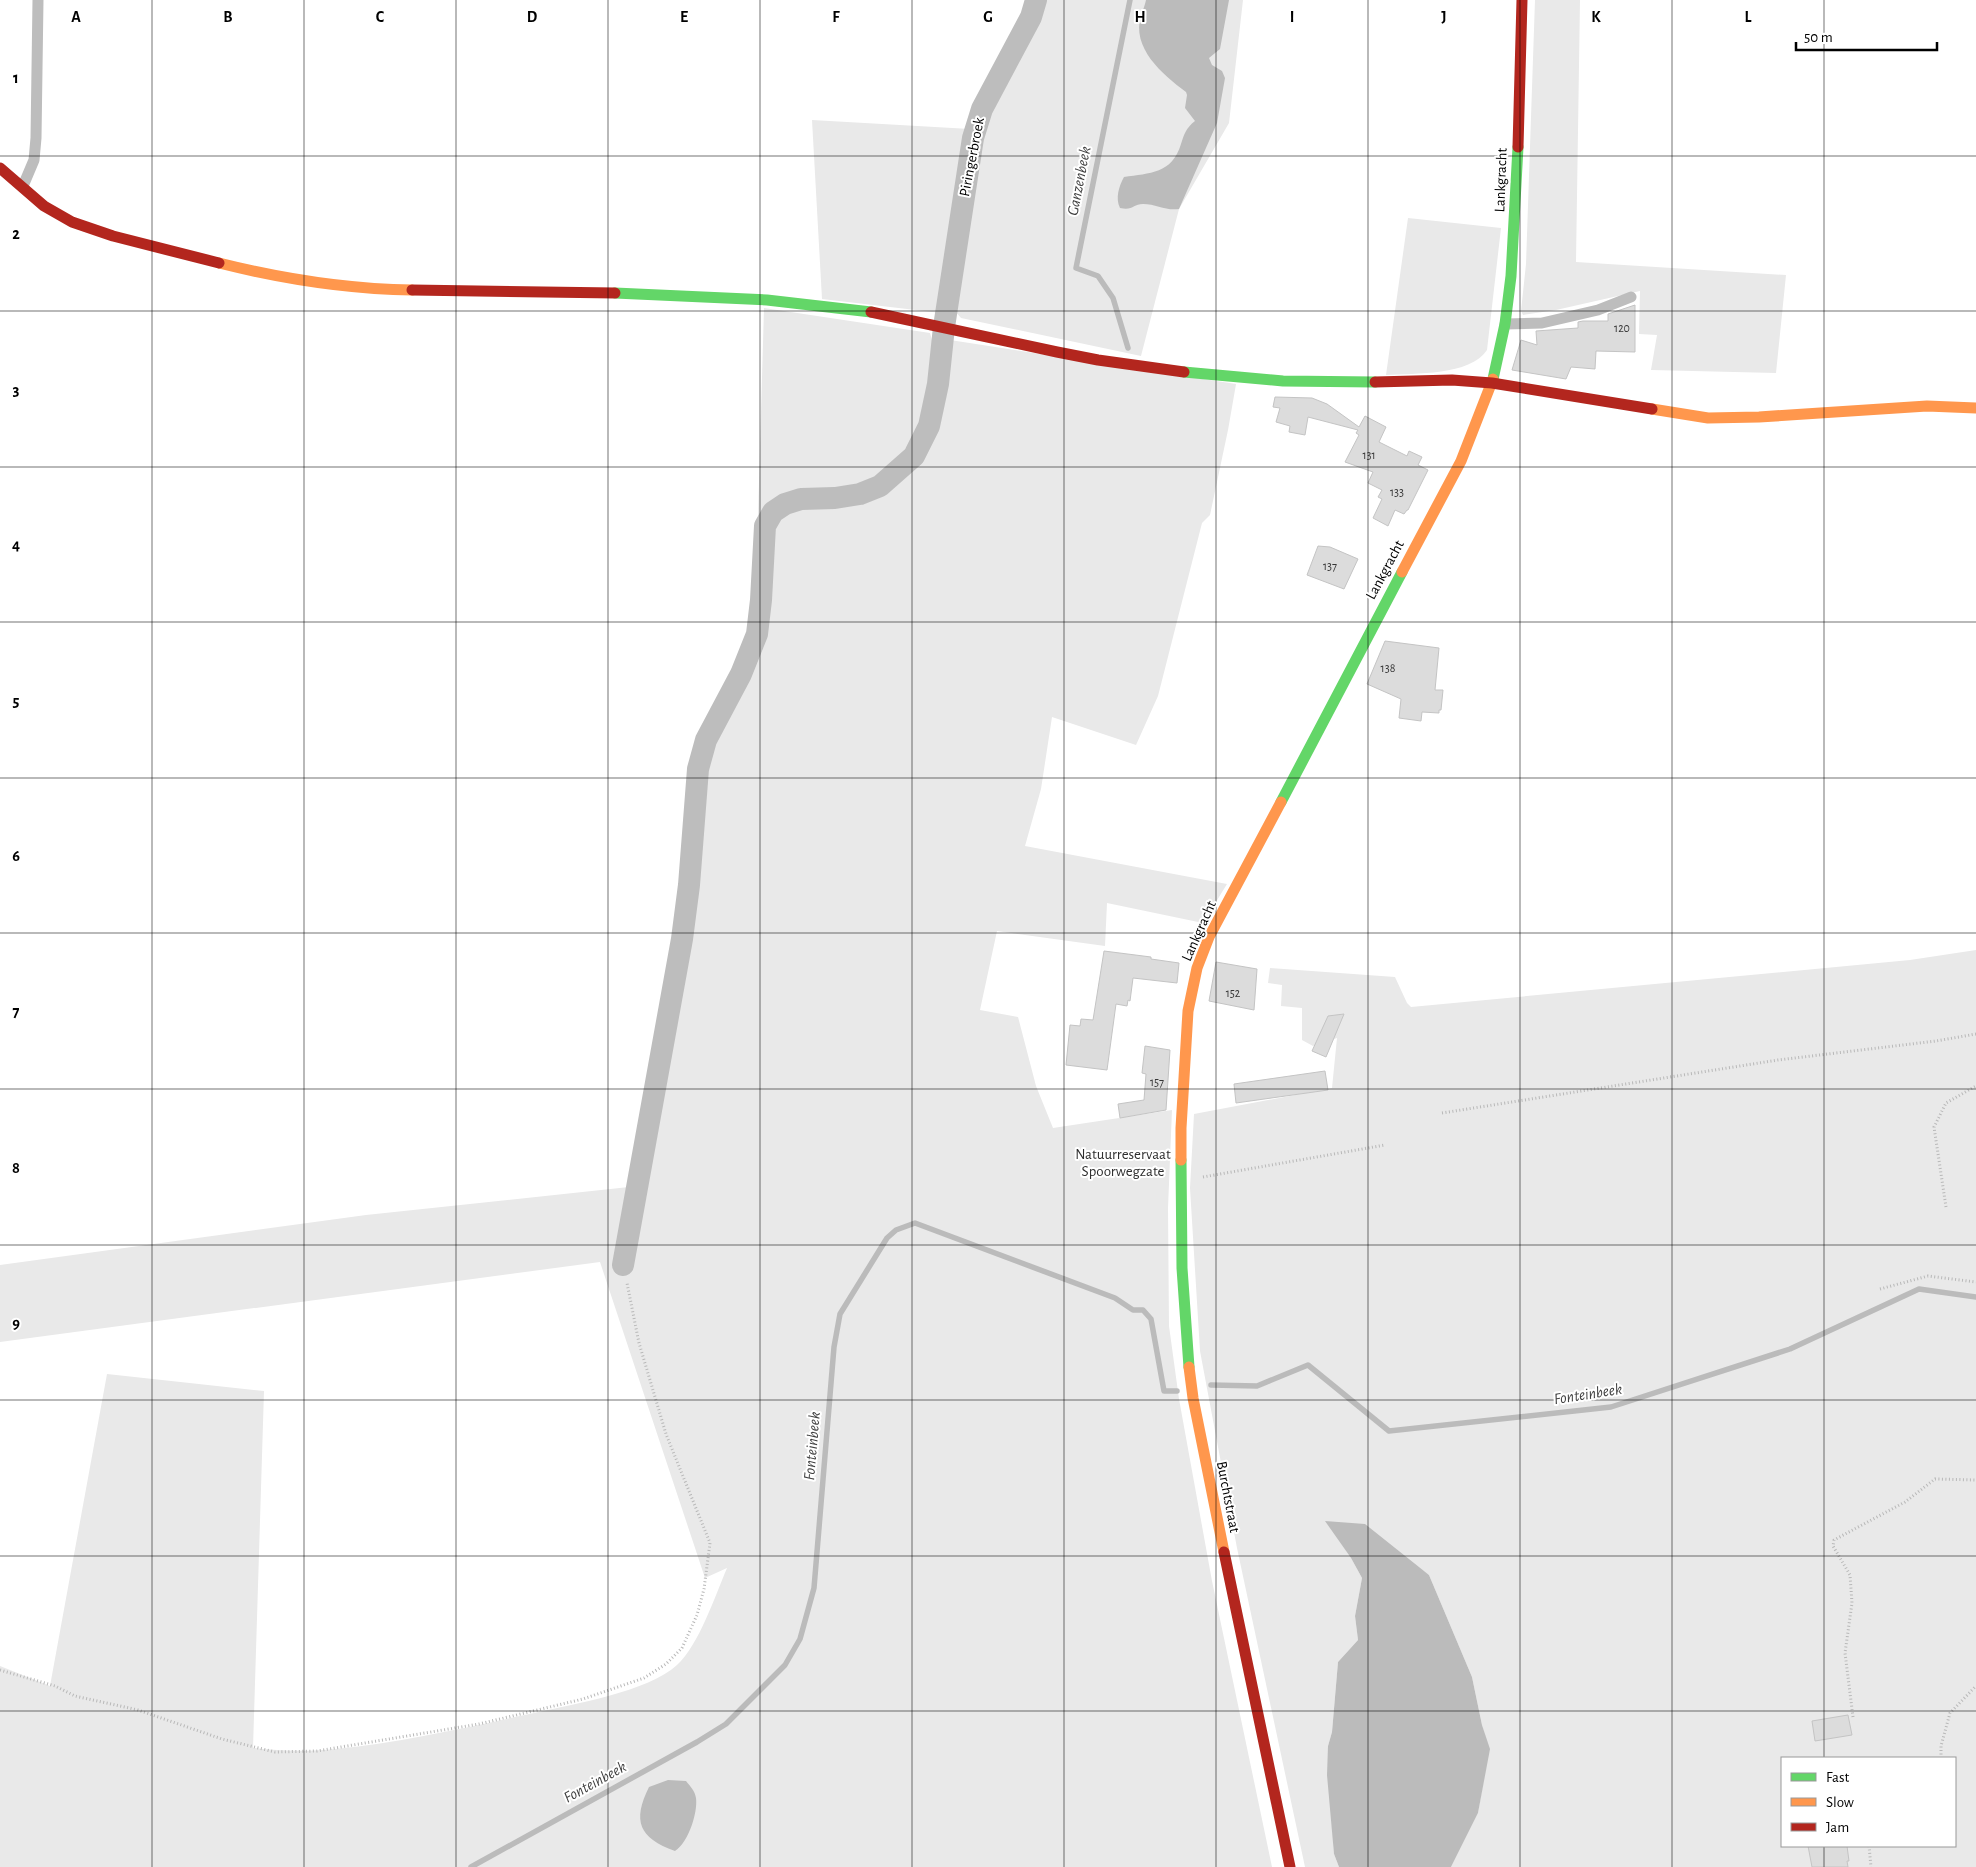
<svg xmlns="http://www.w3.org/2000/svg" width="1976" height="1867" viewBox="0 0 1976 1867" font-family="'Alegreya Sans',sans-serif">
<rect width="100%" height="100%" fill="#fff"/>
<g fill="#e9e9e9" fill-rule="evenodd">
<polygon points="1044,0 1243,0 1229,123 1179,209 1141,356 961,318 955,311 987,116"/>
<polygon points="1535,0 1580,0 1576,262 1786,275 1776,373 1651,370 1657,335 1639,334 1640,291 1556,310 1523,315 1521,311 1526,264"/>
<polygon points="812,120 970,129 941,313 822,299"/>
<path d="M1408,218L1501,228L1487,350C1470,376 1415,373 1386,375Z"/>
<polygon points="764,308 930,333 935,351 925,422 885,477 758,517"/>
<path d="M950,340L1236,384L1228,430L1210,515L1202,523L1158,696L1136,745L1052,717L1041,789L1025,846L1227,884L1203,923L1107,903L1105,946L997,931L980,1010L1018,1017L1036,1086L1053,1128L1172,1110L1168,1208L1169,1326L1179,1399L1212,1581L1272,1867H0V1666L50,1686L107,1374L264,1391L253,1748C280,1751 308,1752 336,1749C403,1742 468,1727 534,1713C574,1704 647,1692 677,1665C699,1645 715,1596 727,1568L705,1578L600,1262L0,1342V1265L366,1215L629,1187L707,746L748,676L776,516L901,478Z"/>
<path d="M1976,950V1867H1451L1478,1813L1489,1749L1482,1725L1472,1677L1429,1575L1400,1554L1326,1521L1351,1558L1362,1578L1355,1616L1358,1640L1338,1662L1332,1732L1328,1746L1334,1854L1339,1867H1305L1237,1548L1200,1351L1190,1188L1194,1114L1332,1088L1337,1038L1313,1046L1302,1040V1008L1281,1006L1282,985L1268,983L1270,968L1395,977L1407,1003L1411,1007L1910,960ZM1782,1758H1955V1846H1782Z"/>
</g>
<g fill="#bbb">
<path d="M1146,0H1229L1220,49L1209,58L1212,65L1222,71L1225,78L1217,123L1179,209C1166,211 1156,204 1143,204C1133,204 1133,211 1120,208C1115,198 1119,186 1124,177C1150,173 1172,174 1181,144C1184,134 1186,128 1195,121L1185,108L1187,95L1186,92C1162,74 1131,48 1141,15C1143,10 1145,5 1146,0Z"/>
<polygon points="1325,1521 1365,1524 1429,1575 1472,1677 1482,1725 1490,1749 1478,1813 1451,1867 1339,1867 1334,1854 1327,1775 1328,1746 1332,1732 1338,1662 1358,1640 1355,1616 1362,1578 1351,1558"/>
<path d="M668,1780L686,1781C690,1786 695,1791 696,1798C698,1813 688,1843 675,1851C639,1838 632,1821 649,1787Z"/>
</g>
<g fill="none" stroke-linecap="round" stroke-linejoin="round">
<g stroke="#bbb" stroke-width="5.5">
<polyline points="1128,348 1113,298 1098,276 1076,268 1130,0"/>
<polyline points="1211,1385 1257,1386 1308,1365 1389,1431 1611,1407 1790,1349 1919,1289 1976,1297"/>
<polyline points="471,1867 697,1742 726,1724 785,1665 800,1639 814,1588 834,1347 840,1314 887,1238 896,1230 915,1223 1115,1298 1133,1310 1143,1310 1151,1319 1164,1391 1177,1391"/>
</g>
</g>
<g fill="#dcdcdc" stroke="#c4c4c4">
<polygon points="1635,305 1635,352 1596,351 1595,369 1571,367 1566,379 1512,370 1521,340 1537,345 1536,331 1578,328 1578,322 1583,321 1608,321 1608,314"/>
<polygon points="1275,397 1312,398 1327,404 1359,427 1365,416 1386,427 1379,442 1407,456 1409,451 1422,457 1418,465 1428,470 1408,510 1407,510 1404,514 1395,510 1388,526 1373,518 1382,499 1378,497 1382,490 1368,483 1373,472 1345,462 1359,435 1356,433 1358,430 1308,417 1305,435 1289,432 1290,426 1276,422 1280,408 1273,407"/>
<polygon points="1318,546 1330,547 1358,559 1344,589 1307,575"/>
<polygon points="1385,641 1439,648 1435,690 1443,690 1441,710 1439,710 1439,713 1422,712 1421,721 1399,718 1401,699 1367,684"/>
<polygon points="1104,951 1151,957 1151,959 1179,963 1177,983 1133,978 1130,1001 1128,1000 1127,1006 1116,1004 1107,1070 1066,1065 1070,1025 1080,1026 1081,1019 1093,1020"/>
<polygon points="1216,962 1257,969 1254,1010 1209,1001"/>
<polygon points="1344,1014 1326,1057 1312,1051 1328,1016"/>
<polygon points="1145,1046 1170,1050 1166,1110 1120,1118 1118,1104 1144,1100 1146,1074 1142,1073"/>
<polygon points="1325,1071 1328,1090 1236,1103 1234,1084"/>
<polygon points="1848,1715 1852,1735 1815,1741 1812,1721"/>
<polygon points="1808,1846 1847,1846 1849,1861 1847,1861 1848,1867 1812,1867"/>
</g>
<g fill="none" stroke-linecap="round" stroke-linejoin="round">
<g stroke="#b8b8b8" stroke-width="3" stroke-dasharray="1 2.5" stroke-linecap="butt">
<polyline points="1442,1113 1778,1060 1936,1041 1976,1034"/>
<polyline points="1203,1177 1385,1145"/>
<polyline points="1946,1207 1934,1127 1946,1103 1976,1086"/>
<polyline points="1880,1289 1928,1276 1976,1282"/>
<polyline points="0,1670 55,1686 75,1696 138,1710 222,1739 275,1752 317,1751 479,1724 583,1699 644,1678 666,1664 682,1648 697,1615 704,1589 710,1543 666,1434 639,1343 627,1283"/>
<polyline points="1853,1717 1845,1653 1852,1603 1850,1575 1833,1546 1834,1540 1905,1502 1935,1479 1976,1480"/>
<polyline points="1941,1758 1941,1746 1950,1713 1976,1686"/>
<polyline points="1869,1846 1871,1867"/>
</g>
<g stroke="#bdbdbd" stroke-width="11">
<polyline points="23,186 34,160 36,138 38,0"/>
<polyline points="1505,324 1542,323 1598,310 1631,297"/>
</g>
<polyline stroke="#bdbdbd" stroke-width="22" points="623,1265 682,939 689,885 698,769 706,740 741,674 757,634 761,600 765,526 773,512 785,504 801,499 835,498 860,494 880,486 914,456 929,426 938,384 944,327 973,138 982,109 1031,17 1036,0"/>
<g stroke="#63d668" stroke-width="11">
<polyline points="615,293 767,300 871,312"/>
<polyline points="1184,372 1283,381 1375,382"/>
<polyline points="1493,379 1505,324 1511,276 1518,147"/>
<polyline points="1281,802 1402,572"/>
<polyline points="1181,1160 1182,1268 1189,1367"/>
</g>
<g stroke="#ff974d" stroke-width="11">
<path d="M219,263C283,279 346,289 412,290"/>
<polyline points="1652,409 1708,418 1759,417 1927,406 1976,408"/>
<polyline points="1402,572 1461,461 1493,379"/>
<polyline points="1181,1160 1181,1128 1188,1011 1197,968 1209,937 1281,802"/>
<polyline points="1189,1367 1193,1398 1224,1552"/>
</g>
<g stroke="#b3261e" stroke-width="11">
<polyline points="1518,147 1522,0"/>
<polyline points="0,168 44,206 72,222 113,236 219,263"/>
<polyline points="412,290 615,293"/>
<polyline points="871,312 1057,352 1098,360 1184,372"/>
<polyline points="1375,382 1452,380 1492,383 1652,409"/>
<polyline points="1224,1552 1290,1867"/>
</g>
</g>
<path fill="none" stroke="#000" stroke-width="1" stroke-opacity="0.55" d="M152,0V1867M304,0V1867M456,0V1867M608,0V1867M760,0V1867M912,0V1867M1064,0V1867M1216,0V1867M1368,0V1867M1520,0V1867M1672,0V1867M1824,0V1758M0,156H1976M0,311H1976M0,467H1976M0,622H1976M0,778H1976M0,933H1976M0,1089H1976M0,1245H1976M0,1400H1976M0,1556H1976M0,1711H1976M1824,1846V1867"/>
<g text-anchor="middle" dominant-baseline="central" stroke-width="4" stroke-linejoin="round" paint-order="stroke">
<g font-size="12" fill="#373737">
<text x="1622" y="328">120</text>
<text x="1369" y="455">131</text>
<text x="1397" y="492">133</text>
<text x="1330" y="566">137</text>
<text x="1388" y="668">138</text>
<text x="1233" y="993">152</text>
<text x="1157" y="1082">157</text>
</g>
<g font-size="15" fill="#000" stroke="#fff">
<text transform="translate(972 157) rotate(-79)">Piringerbroek</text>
<text transform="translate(1501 180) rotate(-88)">Lankgracht</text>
<text transform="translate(1385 570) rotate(-62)">Lankgracht</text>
<text transform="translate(1199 931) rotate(-66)">Lankgracht</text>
<text transform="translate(1228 1497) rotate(79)">Burchtstraat</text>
</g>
<g font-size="15" fill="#2e2e2e" stroke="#fff">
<text x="1123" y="1154">Natuurreservaat<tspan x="1123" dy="17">Spoorwegzate</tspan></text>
</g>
<g font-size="16" font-style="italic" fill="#3f3f3f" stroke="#fff">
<text transform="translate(1079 181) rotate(-79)">Ganzenbeek</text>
<text transform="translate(1588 1394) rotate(-9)">Fonteinbeek</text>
<text transform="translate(812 1446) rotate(-85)">Fonteinbeek</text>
<text transform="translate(595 1782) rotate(-29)">Fonteinbeek</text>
</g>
</g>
<g font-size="16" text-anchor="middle" font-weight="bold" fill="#000" stroke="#fff" stroke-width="4" stroke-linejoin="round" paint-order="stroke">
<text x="76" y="22">A</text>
<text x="228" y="22">B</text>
<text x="380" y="22">C</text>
<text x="532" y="22">D</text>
<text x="684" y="22">E</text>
<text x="836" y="22">F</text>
<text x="988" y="22">G</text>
<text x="1140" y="22">H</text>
<text x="1292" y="22">I</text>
<text x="1444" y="22">J</text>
<text x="1596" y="22">K</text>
<text x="1748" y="22">L</text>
<text x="16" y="83">1</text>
<text x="16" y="239">2</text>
<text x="16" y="395">3</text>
<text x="16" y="550">4</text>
<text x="16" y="706">5</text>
<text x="16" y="861">6</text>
<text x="16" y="1017">7</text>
<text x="16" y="1173">8</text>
<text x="16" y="1328">9</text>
</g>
<rect x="1781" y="1757" width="175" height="90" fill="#ffffff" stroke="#999999"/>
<rect x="1791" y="1773" width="25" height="8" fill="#63d668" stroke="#999999"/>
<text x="1826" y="1782" font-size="15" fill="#000000">Fast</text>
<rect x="1791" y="1798" width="25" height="8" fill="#ff974d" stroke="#999999"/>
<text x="1826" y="1807" font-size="15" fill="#000000">Slow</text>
<rect x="1791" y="1823" width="25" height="8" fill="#b3261e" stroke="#999999"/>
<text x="1826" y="1832" font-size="15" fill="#000000">Jam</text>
<path d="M1796 42v8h141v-8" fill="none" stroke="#000000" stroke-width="2.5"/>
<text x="1804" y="42" font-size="15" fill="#000000" stroke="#ffffff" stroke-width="4" paint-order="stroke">50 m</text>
</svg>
